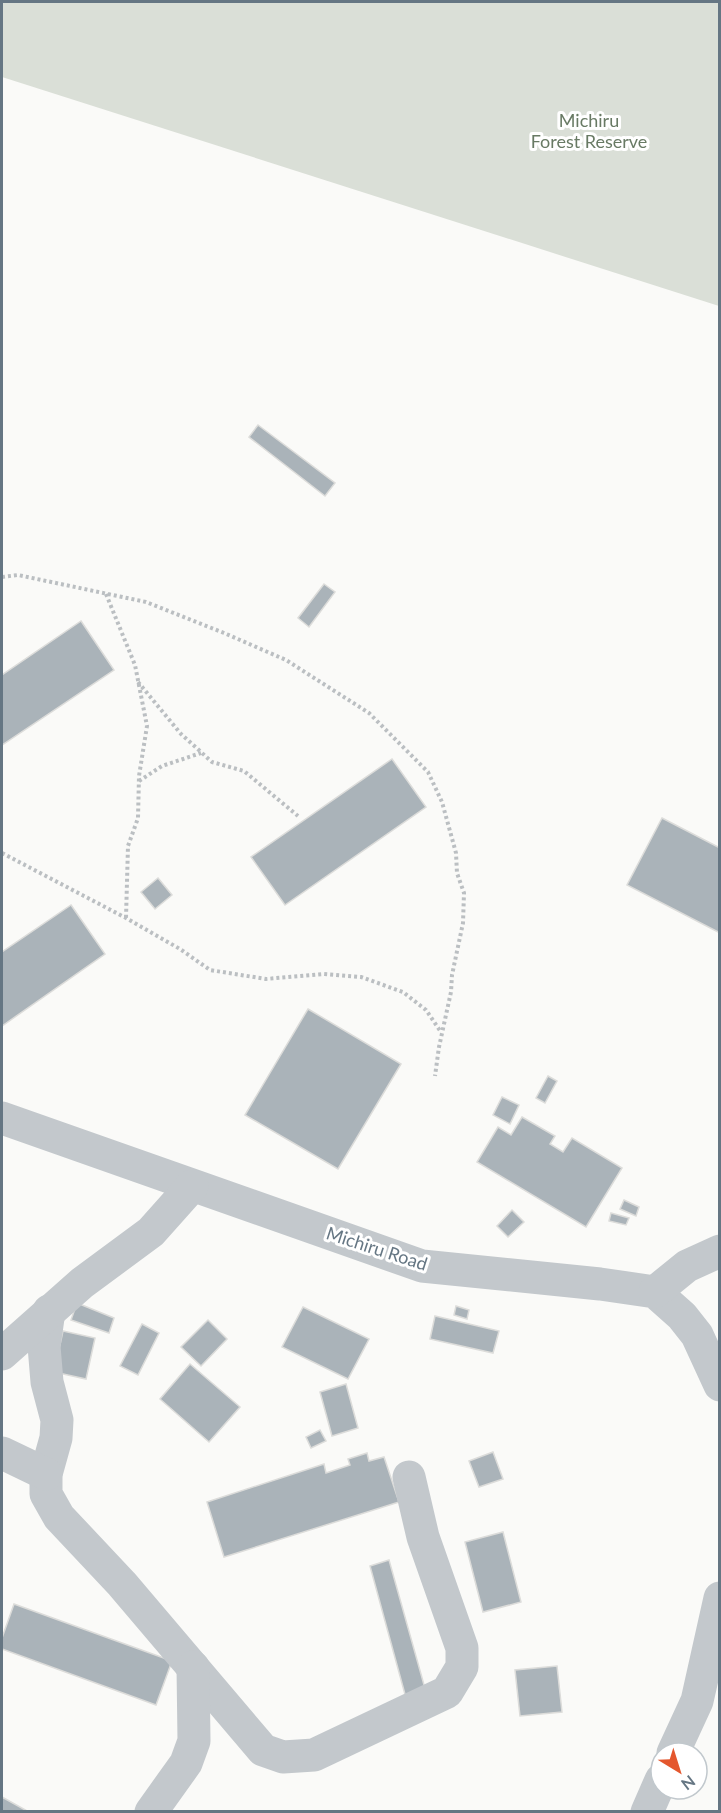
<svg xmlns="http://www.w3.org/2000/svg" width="721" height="1813" viewBox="0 0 721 1813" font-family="Lato,sans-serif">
<rect width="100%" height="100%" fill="#fafaf8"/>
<polygon fill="#dadfd7" points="2,2 719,2 719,306 2,77"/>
<g fill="#aab3b9" stroke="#dcdcda" stroke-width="1.5">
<polygon points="258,425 335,483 325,496 249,437"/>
<polygon points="324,584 335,592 309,627 298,618"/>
<polygon points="81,621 114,670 2,745 2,675"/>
<polygon points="392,759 426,807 285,905 251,857"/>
<polygon points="662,818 720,848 720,933 627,885"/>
<polygon points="158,878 172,895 155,909 141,892"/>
<polygon points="71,905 105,954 2,1026 2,952"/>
<polygon points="308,1009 401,1064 338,1169 245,1115"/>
<polygon points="548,1076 557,1081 545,1103 536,1098"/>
<polygon points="502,1097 519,1105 510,1124 493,1115"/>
<polygon points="522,1117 555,1136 550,1144 563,1152 572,1138 622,1168 586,1227 477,1162 498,1127 511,1135"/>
<polygon points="624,1200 639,1207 636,1216 620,1209"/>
<polygon points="512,1210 524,1222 508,1237 497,1226"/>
<polygon points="611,1213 629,1218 626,1225 609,1221"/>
<polygon points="77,1303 114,1318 109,1333 71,1320"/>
<polygon points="456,1306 469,1310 467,1319 454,1315"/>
<polygon points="303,1307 369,1339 348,1379 282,1347"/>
<polygon points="435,1316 499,1331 493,1353 430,1339"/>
<polygon points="208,1320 227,1339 201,1366 181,1347"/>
<polygon points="142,1324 159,1333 138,1375 120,1366"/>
<polygon points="63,1331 95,1338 86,1379 54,1372"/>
<polygon points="190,1364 240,1407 209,1442 160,1399"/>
<polygon points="346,1384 358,1428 332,1436 320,1392"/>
<polygon points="320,1430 326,1441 311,1448 306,1437"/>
<polygon points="493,1452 503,1479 479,1487 469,1461"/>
<polygon points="367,1453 369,1461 384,1457 399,1502 224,1557 207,1502 324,1464 326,1473 350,1465 348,1459"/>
<polygon points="503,1532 521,1602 483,1612 465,1542"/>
<polygon points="389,1560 426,1692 406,1698 370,1566"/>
<polygon points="14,1604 172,1661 156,1705 2,1649 2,1638"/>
<polygon points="557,1666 562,1712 520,1716 515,1670"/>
<polygon points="2,1797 29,1812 2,1812"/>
</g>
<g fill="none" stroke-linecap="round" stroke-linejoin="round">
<g stroke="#bbbfc2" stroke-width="4" stroke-dasharray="3 3" stroke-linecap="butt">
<polyline points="2,577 18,575 146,602 224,633 286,660 369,713 428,772 442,802 456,853 457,873 464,893 463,923 452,975 451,992 439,1047 435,1076"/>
<polyline points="106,594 135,665 147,726 139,776 138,818 128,846 126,918"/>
<polyline points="138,682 181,734 212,762 244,771 298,816"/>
<polyline points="139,781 162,766 201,753"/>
<polyline points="2,853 126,918 180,949 210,970 266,979 324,974 361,977 403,992 426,1010 441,1032"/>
</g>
<g stroke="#c3c8cc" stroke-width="33">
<polyline points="2,1118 422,1266 600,1284 655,1292 682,1316 697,1335 720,1385"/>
<polyline points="655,1292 687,1266 720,1251"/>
<polyline points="49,1311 44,1346 47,1382 57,1420 56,1438 46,1474 46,1494 59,1517 122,1584 263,1750 283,1757 314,1755 447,1692 462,1667 462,1648 423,1537 409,1477"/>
<polyline points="2,1354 82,1283 151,1232 192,1186"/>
<polyline points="2,1453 46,1474"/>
<polyline points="673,1753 697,1701 720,1598"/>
<polyline points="151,1812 186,1763 194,1741 193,1667"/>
<polyline points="647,1812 661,1780"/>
</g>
</g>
<g text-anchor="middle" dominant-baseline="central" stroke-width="6" stroke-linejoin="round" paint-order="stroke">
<g font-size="18" fill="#687a64" stroke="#fff">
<text x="589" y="120">Michiru<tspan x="589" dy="21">Forest Reserve</tspan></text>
</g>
<g font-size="18" fill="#657683" stroke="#fff">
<text transform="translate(377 1248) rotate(18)">Michiru Road</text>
</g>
</g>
<rect width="721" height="1813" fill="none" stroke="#657683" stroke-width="6"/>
<g transform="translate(679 1771) rotate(142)"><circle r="28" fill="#ffffff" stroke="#c1c8cd" stroke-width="1.5"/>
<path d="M0-4.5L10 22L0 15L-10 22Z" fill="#e4572e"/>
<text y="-9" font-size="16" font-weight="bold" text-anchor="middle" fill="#657683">N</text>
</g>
</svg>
